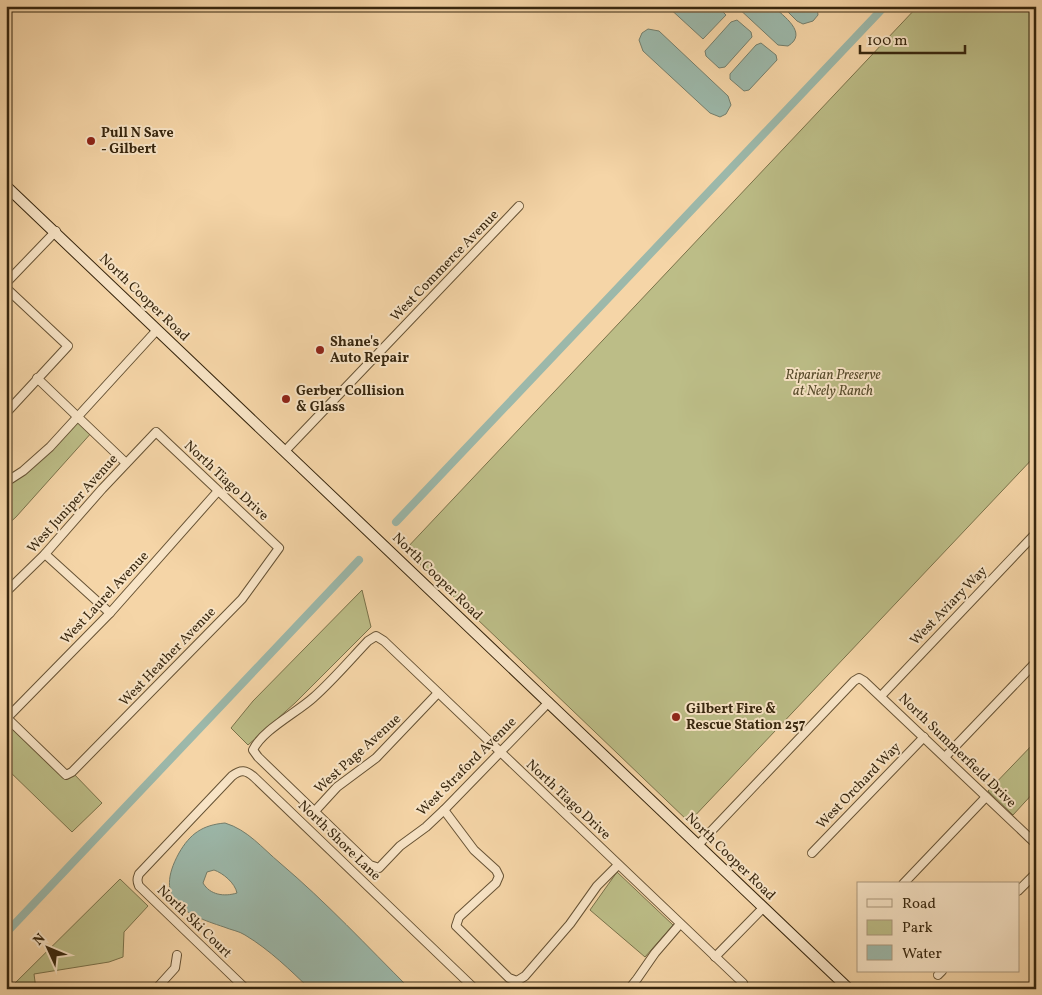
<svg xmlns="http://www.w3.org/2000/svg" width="1042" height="995" viewBox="0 0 1042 995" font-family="Vollkorn,serif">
<rect width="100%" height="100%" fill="#f5d5a7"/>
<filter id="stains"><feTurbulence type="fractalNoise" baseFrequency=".004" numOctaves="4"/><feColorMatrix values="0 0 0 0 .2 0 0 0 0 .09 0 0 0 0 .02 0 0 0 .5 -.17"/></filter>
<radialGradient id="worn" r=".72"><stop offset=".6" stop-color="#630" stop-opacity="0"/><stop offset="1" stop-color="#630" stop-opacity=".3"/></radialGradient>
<g fill="#bcbd87" stroke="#7a724a">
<polygon points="918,6 1036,7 1036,455 689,822 405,550"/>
<polygon points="77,416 93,431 16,517 6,526 6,482 23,471"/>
<polygon points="362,590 371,627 295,703 248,745 231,728 253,701"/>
<polygon points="6,703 15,710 7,718 66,775 72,772 102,803 72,832 6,768"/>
<polygon points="1036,741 1036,790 1013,815 988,791"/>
<polygon points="617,872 673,925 645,957 590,910"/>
<polygon points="120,879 148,906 124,932 123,957 109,962 34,974 36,989 9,989"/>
</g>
<g fill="#9cb8aa" stroke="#747e6c" fill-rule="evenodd">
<polygon points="667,6 717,6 726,15 703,39"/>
<path d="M736,6H773C783,16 809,33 788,46L778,45Z"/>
<polygon points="782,6 817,6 818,15 813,21 803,24 797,21"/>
<polygon points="737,20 751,32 752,37 725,67 719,68 706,56 705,51 731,22"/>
<polygon points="648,29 659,31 728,96 731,105 726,114 720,117 710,113 643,51 639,40 642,33"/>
<polygon points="761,43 776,55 777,60 749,90 744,91 730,79 730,74 756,45"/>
<path d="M225,823C248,830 262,848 280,863C326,902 367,946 410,989H310C290,970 270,950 245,935C239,931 231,930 224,927C184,914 153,900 179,853C190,834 202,825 225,823ZM214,870C223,873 235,883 237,893C224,897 210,895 203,883L207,872Z"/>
</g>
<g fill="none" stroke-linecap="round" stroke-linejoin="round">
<g stroke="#9cb8aa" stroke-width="8">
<polyline points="396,522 885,6"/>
<polyline points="6,933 359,560"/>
</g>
<defs>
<g id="street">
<polyline points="6,283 56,231"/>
<polyline points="6,288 68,346 6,413"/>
<polyline points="37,378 126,463"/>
<polyline points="285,451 519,206"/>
<polyline points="6,482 23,471 50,447 157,330"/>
<polyline points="45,554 110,613"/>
<polyline points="6,592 45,554 102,489 156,432 279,548 242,599 72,772 66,775 7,718 110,613 218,491"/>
<polyline points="881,696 1036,533"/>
<path d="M549,702L444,810L426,827L400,846L379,868L370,865L258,757L253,750C262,730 298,712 314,697C333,680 350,660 368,641L376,636L384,641L743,983L738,989"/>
<polyline points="945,757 1036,662"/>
<polyline points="444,810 474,850 496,870 499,876 496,883 459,917 456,926 509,978 517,981 525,976 570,924 597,886 618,865"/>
<polyline points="315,811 337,787 376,758 438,693"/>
<polyline points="6,827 6,831"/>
<polyline points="698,845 854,681 859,678 864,681 1036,844"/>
<polyline points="812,853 924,737"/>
<polyline points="903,884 986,797"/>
<polyline points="1018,891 1036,873"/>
<polyline points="715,957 763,908"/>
<polyline points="938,975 942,971"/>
<polyline points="156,989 175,968 177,955"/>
<path d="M246,989L139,886C137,881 137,879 139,874L232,776C241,769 246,770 254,777L475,989"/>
<polyline points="629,989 637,979 655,953 680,924"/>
</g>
<polyline id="secondary" points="6,186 849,989"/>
</defs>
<use href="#street" stroke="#665234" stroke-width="10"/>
<use href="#secondary" stroke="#37260e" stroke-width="12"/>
<use href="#street" stroke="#f8e4c6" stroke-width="8"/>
<use href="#secondary" stroke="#f8e4c6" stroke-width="10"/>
</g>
<g fill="#8f2418" stroke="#f8e4c6" stroke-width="2">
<circle cx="91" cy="141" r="5"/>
<circle cx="320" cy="350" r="5"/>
<circle cx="286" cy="399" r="5"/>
<circle cx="676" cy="717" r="5"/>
</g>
<g text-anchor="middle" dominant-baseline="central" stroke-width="4" stroke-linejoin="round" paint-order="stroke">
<g font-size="14" font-weight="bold" fill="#37260e" stroke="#f8e4c6" text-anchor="start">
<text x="101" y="133">Pull N Save<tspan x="101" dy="16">- Gilbert</tspan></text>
<text x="330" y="342">Shane's<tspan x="330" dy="16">Auto Repair</tspan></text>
<text x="296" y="391">Gerber Collision<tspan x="296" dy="16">&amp; Glass</tspan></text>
<text x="686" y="709">Gilbert Fire &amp;<tspan x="686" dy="16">Rescue Station 257</tspan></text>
</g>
<g font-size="14" fill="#37260e" stroke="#f8e4c6">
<text transform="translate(445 266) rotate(-46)">West Commerce Avenue</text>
<text transform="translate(144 298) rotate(44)">North Cooper Road</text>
<text transform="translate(226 481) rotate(43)">North Tiago Drive</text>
<text transform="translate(73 504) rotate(-48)">West Juniper Avenue</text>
<text transform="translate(437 577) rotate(44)">North Cooper Road</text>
<text transform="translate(105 598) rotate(-47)">West Laurel Avenue</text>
<text transform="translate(949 606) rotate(-46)">West Aviary Way</text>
<text transform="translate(168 657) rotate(-46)">West Heather Avenue</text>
<text transform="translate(957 751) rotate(44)">North Summerfield Drive</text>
<text transform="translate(358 754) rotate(-42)">West Page Avenue</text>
<text transform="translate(467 767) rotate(-45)">West Straford Avenue</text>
<text transform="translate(859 786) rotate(-46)">West Orchard Way</text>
<text transform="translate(568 800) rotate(43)">North Tiago Drive</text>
<text transform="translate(339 841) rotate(44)">North Shore Lane</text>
<text transform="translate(730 857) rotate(44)">North Cooper Road</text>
<text transform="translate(194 922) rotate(44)">North Ski Court</text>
</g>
<g font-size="14" font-style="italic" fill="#584c2c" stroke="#f8e4c6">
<text x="833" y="375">Riparian Preserve<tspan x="833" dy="16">at Neely Ranch</tspan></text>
</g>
</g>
<rect width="1042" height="995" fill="none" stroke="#f5d5a7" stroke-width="25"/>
<rect x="8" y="8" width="1027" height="980" fill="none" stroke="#37260e" stroke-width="2.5"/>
<rect x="12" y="12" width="1017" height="970" fill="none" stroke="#37260e"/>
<rect x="857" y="882" width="162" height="90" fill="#f8e4c6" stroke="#ab987c"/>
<rect x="867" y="899" width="25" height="8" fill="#f8e4c6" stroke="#ab987c"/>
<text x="902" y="908" font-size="15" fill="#37260e">Road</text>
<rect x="867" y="920" width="25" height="15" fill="#bcbd87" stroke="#ab987c"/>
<text x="902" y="932" font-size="15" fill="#37260e">Park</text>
<rect x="867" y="945" width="25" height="15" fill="#9cb8aa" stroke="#ab987c"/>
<text x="902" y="958" font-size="15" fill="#37260e">Water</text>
<g transform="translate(48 948) rotate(314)" stroke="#f8e4c6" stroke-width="4" paint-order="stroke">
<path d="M0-4L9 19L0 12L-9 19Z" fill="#37260e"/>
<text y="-8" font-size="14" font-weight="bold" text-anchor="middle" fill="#37260e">N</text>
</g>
<path d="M860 45v8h105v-8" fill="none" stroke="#37260e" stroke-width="2.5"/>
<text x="867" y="45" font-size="15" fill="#37260e" stroke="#f8e4c6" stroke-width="4" paint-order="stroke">100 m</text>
<rect width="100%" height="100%" filter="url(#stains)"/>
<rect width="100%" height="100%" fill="url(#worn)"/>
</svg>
